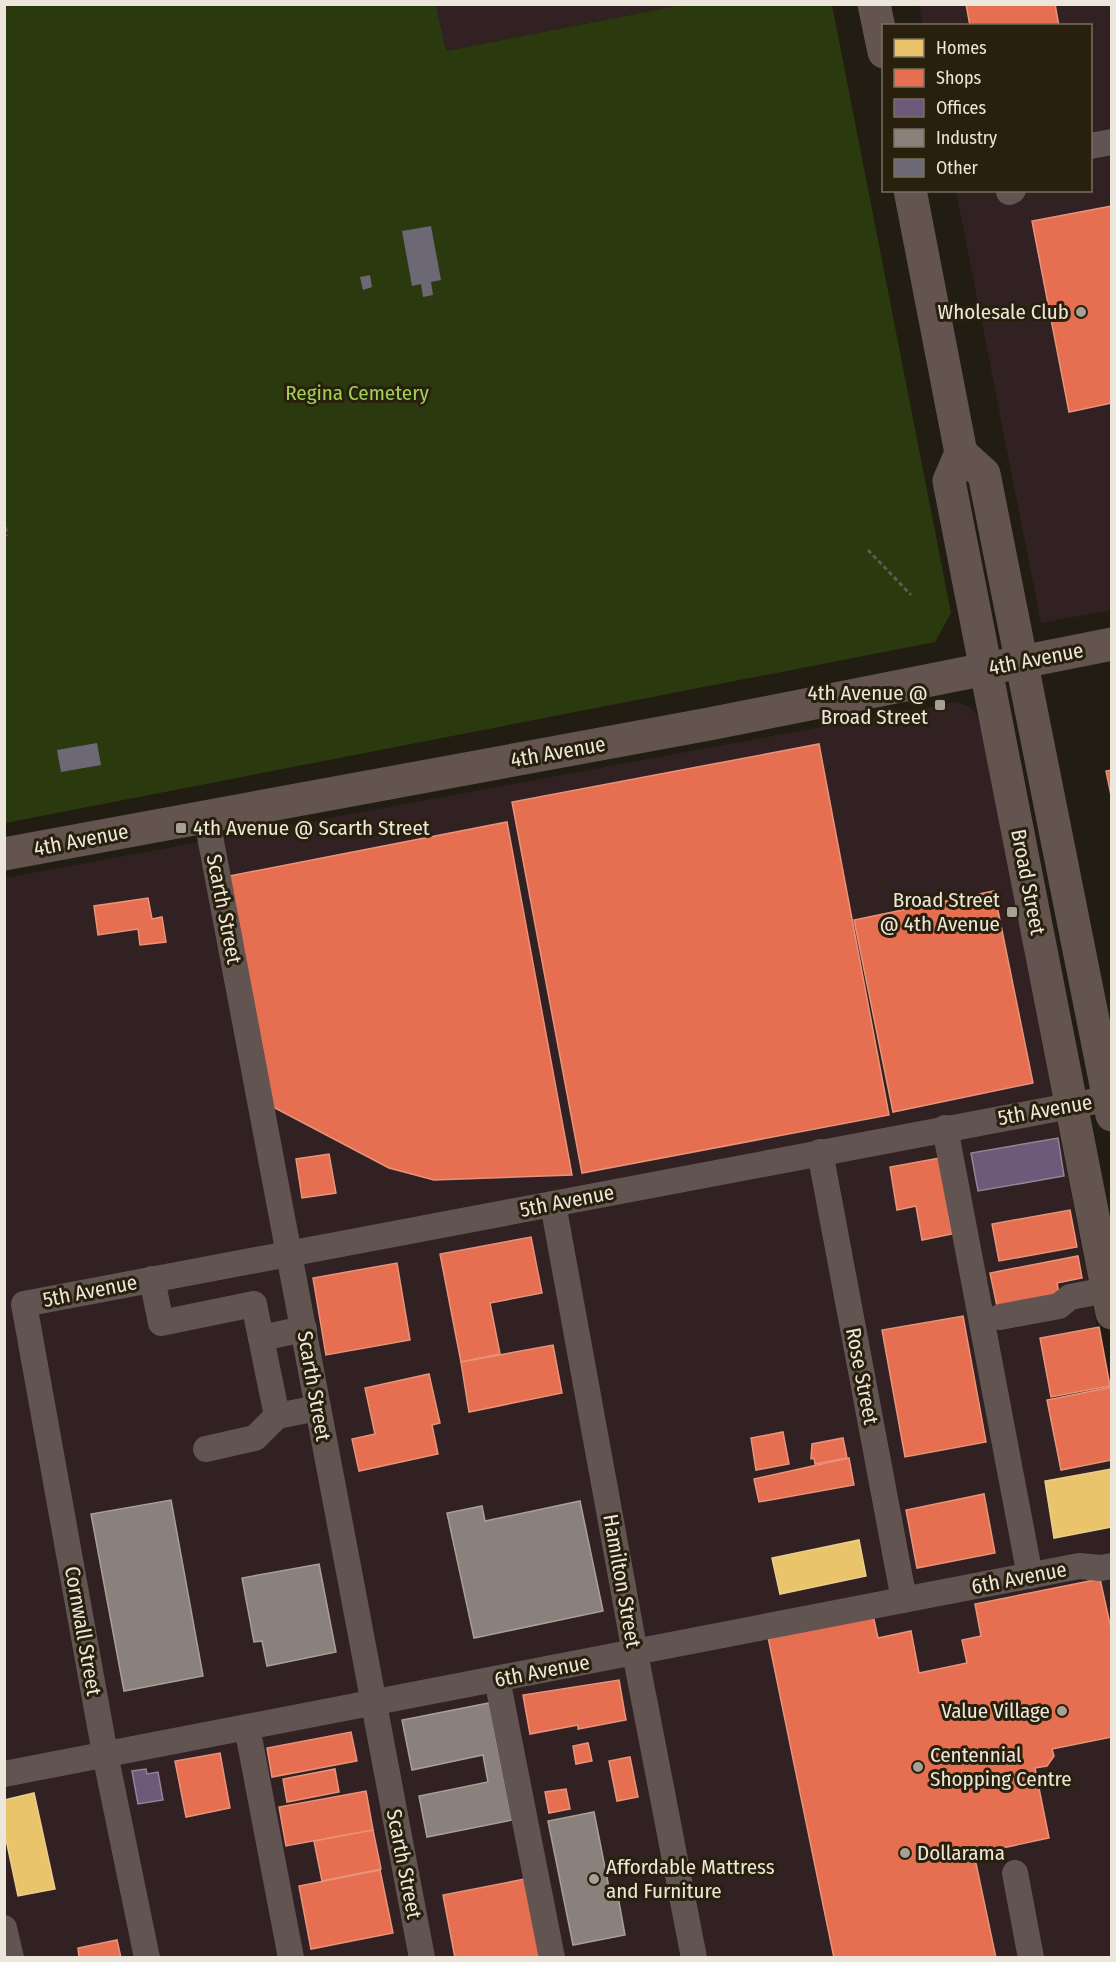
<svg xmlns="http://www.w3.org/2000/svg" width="1116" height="1962" viewBox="0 0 1116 1962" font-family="'Fira Sans Condensed',sans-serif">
<rect width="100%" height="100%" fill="#221d13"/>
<g fill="#322123">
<polygon points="436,4 682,5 446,51"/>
<polygon points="919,5 1111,5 1111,610 1041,623 956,191 1090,190 1090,26 923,25"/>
<polygon points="956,702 968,706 976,714 980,723 1111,1400 1111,1957 5,1958 5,878"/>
</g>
<polygon fill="#2b3a0e" points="5,5 436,5 446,51 682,5 832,5 951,613 935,642 5,823"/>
<g fill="#e9c46a" stroke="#eace8c" stroke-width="1.5">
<polygon points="1112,1469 1112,1527 1054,1538 1045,1481"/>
<polygon points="859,1540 866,1576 780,1594 772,1558"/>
<polygon points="34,1793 55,1889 18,1896 4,1830 4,1800"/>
</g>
<g fill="#e76f51" stroke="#e9937a" stroke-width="1.5">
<polygon points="966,4 1055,4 1059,26 970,26"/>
<polygon points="1112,206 1112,403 1069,412 1032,221"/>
<polygon points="819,744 889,1115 582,1173 512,802"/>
<polygon points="1112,770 1112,800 1106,771"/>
<polygon points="507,822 572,1175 434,1180 389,1168 273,1107 229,876"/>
<polygon points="994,891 1033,1083 893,1112 854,920"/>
<polygon points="148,898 152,919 162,917 166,942 140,945 138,929 98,935 94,906"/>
<polygon points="329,1154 336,1193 302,1198 296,1159"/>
<polygon points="939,1158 952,1234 922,1240 916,1206 897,1210 890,1167"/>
<polygon points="1070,1210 1077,1247 999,1261 992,1224"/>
<polygon points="531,1237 542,1293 490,1303 500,1354 461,1362 440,1254"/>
<polygon points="1078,1256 1082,1278 1057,1283 1059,1294 997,1306 990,1273"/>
<polygon points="397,1263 410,1340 326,1355 313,1278"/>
<polygon points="963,1316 986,1442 905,1457 882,1330"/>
<polygon points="1099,1327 1110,1386 1051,1397 1040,1338"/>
<polygon points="553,1345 562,1393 469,1412 461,1362"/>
<polygon points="429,1374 440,1423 432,1425 438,1454 359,1471 352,1439 375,1434 365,1388"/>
<polygon points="1112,1387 1112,1460 1061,1470 1047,1400"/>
<polygon points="783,1432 789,1464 756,1470 751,1438"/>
<polygon points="843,1438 847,1458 815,1464 814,1458 811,1459 812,1444"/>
<polygon points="849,1458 854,1485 759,1502 754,1479"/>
<polygon points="984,1494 995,1553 917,1568 906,1510"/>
<polygon points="1100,1579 1112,1633 1112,1737 1052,1749 1054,1756 1047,1766 1035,1768 1049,1838 974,1854 996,1958 834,1958 768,1637 873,1615 878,1638 911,1631 919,1673 967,1663 962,1640 981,1636 975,1604"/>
<polygon points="619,1680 626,1720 578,1729 578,1725 530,1734 523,1695"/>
<polygon points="351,1732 357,1761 272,1777 267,1748"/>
<polygon points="588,1743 592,1761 576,1764 573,1746"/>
<polygon points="220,1753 230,1808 186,1817 175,1761"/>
<polygon points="630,1757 638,1797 617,1801 609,1761"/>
<polygon points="335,1769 339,1792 287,1802 283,1779"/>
<polygon points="566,1789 570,1809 549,1813 545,1792"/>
<polygon points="366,1791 373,1830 286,1846 279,1807"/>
<polygon points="373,1830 381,1869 322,1881 314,1841"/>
<polygon points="380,1870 393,1933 311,1949 299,1886"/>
<polygon points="525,1879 541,1958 455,1958 443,1895"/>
<polygon points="117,1940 121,1958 79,1957 78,1948"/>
</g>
<g fill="#6d597a" stroke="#938497" stroke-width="1.5">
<polygon points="1058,1138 1064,1176 978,1191 971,1153"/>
<polygon points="146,1769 147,1774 158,1772 163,1800 138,1804 132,1771"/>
</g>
<g fill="#8a817c" stroke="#a8a098" stroke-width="1.5">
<polygon points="171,1500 203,1676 124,1691 91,1514"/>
<polygon points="580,1501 603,1611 474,1638 447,1513 482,1506 485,1521"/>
<polygon points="319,1564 336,1652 267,1666 262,1641 254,1642 242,1578"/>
<polygon points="489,1703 512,1820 427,1837 419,1796 488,1782 483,1755 412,1770 402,1720"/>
<polygon points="594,1812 610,1893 617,1891 625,1935 573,1945 548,1821"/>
</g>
<g fill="#6c6874">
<polygon points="431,226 441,280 431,282 433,295 423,297 421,284 412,286 402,231"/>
<polygon points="370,275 372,287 363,290 360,277"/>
<polygon points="97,743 101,765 61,772 57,750"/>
</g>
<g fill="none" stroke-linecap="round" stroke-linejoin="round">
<g stroke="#605854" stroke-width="3" stroke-dasharray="4.5 3" stroke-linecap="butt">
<polyline points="4,390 4,404"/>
<polyline points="4,520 7,536"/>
<polyline points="868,550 911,595"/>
</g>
<g stroke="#615451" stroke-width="26">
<polyline points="1090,146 1112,142"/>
<polyline points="1009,192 1013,190"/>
<polyline points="206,815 422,1958"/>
<polyline points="945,1128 1030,1576"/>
<polyline points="820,1152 904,1600"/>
<polyline points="553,1204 635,1653 694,1958"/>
<polyline points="152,1279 161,1323 254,1304 277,1416 318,1408"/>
<polyline points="1000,1317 1059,1306 1070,1297 1107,1290"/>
<polyline points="261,1338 304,1329"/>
<polyline points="206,1449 255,1438 277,1416"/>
<polyline points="497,1679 552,1958"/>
<polyline points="247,1727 291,1958"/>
<polyline points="4,1774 1079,1566 1100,1568 1112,1566"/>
<polyline points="1015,1873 1031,1958"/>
<polyline points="4,1928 11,1958"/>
<polyline points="147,1958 105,1754 24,1304 1112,1098"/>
</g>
<g stroke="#63544f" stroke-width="33">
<polyline points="874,4 884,52"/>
<polyline points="910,190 961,453 949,481 1112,1313"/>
<polyline points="961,453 984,474 1112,1115"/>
<polyline points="4,854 709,724 1112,644"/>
</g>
</g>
<g fill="#a6a095" stroke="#28200d" stroke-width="2">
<circle cx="1081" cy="312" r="6"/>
<rect x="934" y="699" width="12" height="12" rx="3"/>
<rect x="175" y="822" width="12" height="12" rx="3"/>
<rect x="1006" y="906" width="12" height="12" rx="3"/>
<circle cx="1062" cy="1711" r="6"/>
<circle cx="918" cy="1767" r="6"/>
<circle cx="905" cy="1853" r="6"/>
<circle cx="594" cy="1879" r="6"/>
</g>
<g text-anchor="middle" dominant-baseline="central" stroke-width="6" stroke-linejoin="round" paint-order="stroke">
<g font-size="21" fill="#ede7db" stroke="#28200d" text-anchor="end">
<text x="1069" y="312">Wholesale Club</text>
<text x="928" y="693">4th Avenue @<tspan x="928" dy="24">Broad Street</tspan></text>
<text x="193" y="828" text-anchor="start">4th Avenue @ Scarth Street</text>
<text x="1000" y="900">Broad Street<tspan x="1000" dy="24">@ 4th Avenue</tspan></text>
<text x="1050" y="1711">Value Village</text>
<text x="930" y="1755" text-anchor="start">Centennial<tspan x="930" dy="24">Shopping Centre</tspan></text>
<text x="917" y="1853" text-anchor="start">Dollarama</text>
<text x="606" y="1867" text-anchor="start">Affordable Mattress<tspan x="606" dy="24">and Furniture</tspan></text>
</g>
<g font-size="21" fill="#a1d057" stroke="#28200d">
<text x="357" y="393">Regina Cemetery</text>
</g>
<g font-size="21" fill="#ede7db" stroke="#28200d">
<text transform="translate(1036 659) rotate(-11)">4th Avenue</text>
<text transform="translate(558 752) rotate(-10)">4th Avenue</text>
<text transform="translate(81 840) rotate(-11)">4th Avenue</text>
<text transform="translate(1028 882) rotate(79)">Broad Street</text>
<text transform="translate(224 909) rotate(79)">Scarth Street</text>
<text transform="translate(1045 1110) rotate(-10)">5th Avenue</text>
<text transform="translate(567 1201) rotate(-11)">5th Avenue</text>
<text transform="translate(90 1291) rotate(-11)">5th Avenue</text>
<text transform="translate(862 1376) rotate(79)">Rose Street</text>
<text transform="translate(314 1386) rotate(80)">Scarth Street</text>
<text transform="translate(1019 1578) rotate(-11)">6th Avenue</text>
<text transform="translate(622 1581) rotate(80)">Hamilton Street</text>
<text transform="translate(83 1631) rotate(80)">Cornwall Street</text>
<text transform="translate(542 1671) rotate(-11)">6th Avenue</text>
<text transform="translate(404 1864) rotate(79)">Scarth Street</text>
</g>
</g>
<rect width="1116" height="1962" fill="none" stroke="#ede7db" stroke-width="12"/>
<rect x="882" y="24" width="210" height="168" fill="#28200d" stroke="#77705f" stroke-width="1.5"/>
<rect x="894" y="39" width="30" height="18" fill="#e9c46a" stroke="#77705f" stroke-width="1.5"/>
<text x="936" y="54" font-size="18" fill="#ede7db">Homes</text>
<rect x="894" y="69" width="30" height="18" fill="#e76f51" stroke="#77705f" stroke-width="1.5"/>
<text x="936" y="84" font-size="18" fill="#ede7db">Shops</text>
<rect x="894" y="99" width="30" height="18" fill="#6d597a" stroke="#77705f" stroke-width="1.5"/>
<text x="936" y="114" font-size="18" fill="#ede7db">Offices</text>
<rect x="894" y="129" width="30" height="18" fill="#8a817c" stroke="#77705f" stroke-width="1.5"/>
<text x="936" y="144" font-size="18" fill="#ede7db">Industry</text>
<rect x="894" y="159" width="30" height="18" fill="#6c6874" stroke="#77705f" stroke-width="1.5"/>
<text x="936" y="174" font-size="18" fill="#ede7db">Other</text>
</svg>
